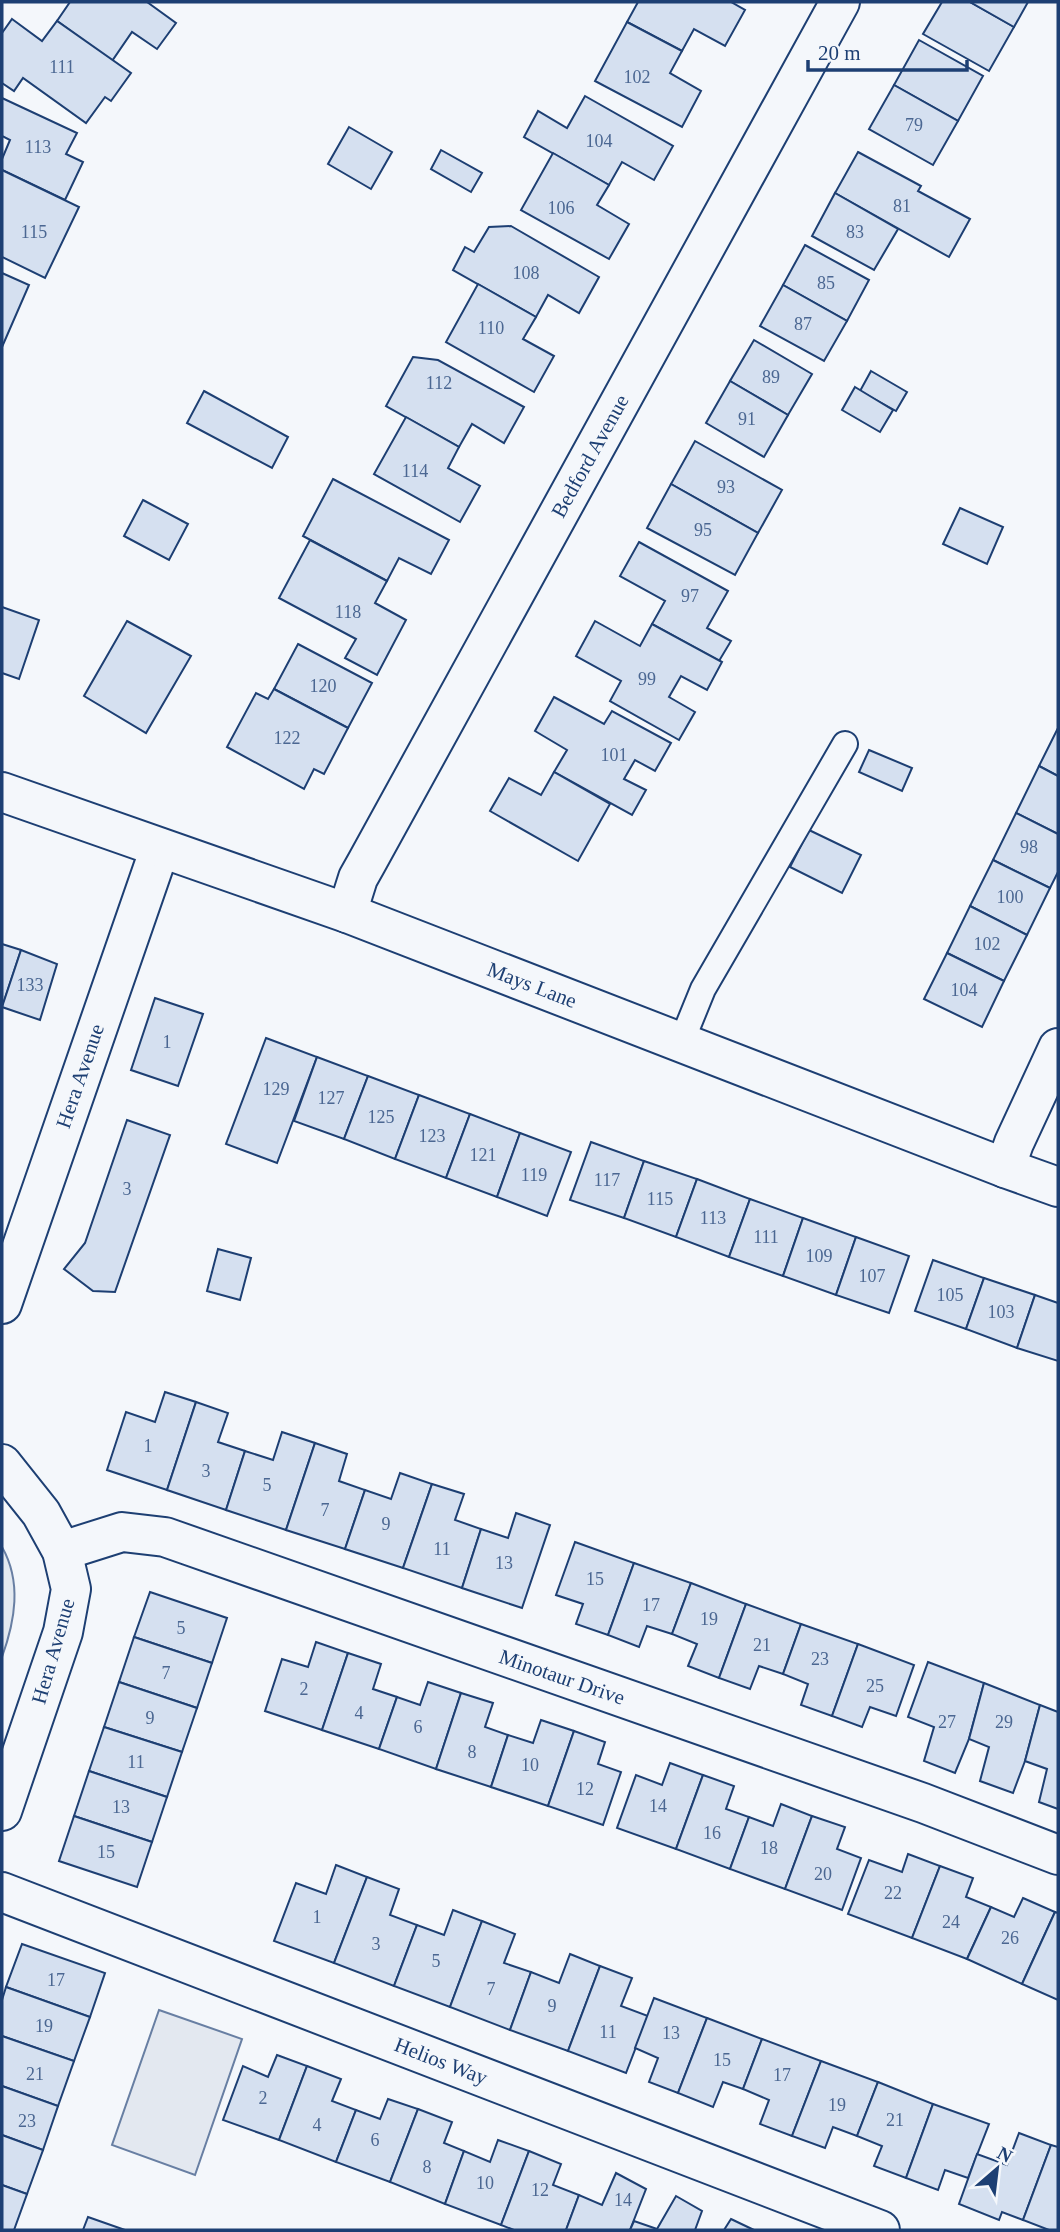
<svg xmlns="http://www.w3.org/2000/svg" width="1060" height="2232" viewBox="0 0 1060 2232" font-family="'Times New Roman',serif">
<rect width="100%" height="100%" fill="#f4f7fb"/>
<path fill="#e3e9f0" stroke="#687fa3" stroke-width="2" d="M2,1547C22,1582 15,1621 2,1657Z"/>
<polygon fill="#e3e8f0" stroke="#687fa3" stroke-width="2" points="159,2010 242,2039 195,2175 112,2145"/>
<g fill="#d5e0f0" stroke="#1d3f73" stroke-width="2">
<polygon points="70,2 147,2 176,23 157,49 132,32 112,61 57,21"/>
<polygon points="638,2 731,2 745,10 725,46 694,29 682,51 627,22"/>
<polygon points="942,2 970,2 1014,27 989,71 923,34"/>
<polygon points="970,2 1028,2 1014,27"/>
<polygon points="12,19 42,41 57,21 131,73 111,101 105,97 86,123 23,78 14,91 2,83 2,33"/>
<polygon points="627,22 682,51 670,73 701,91 682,127 595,81"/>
<polygon points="919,40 983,76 958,121 894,85"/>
<polygon points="894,85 958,121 933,165 869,129"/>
<polygon points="585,96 673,146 654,180 622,162 609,185 524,137 538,111 567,128"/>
<polygon points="2,98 77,133 66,154 83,162 65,200 2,170 2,159 10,140 2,136"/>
<polygon points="349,127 392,152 371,189 328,164"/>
<polygon points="441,150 482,173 471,192 431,169"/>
<polygon points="858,152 921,186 918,191 970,219 949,257 835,193"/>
<polygon points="553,153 609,185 597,205 629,224 609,259 521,210"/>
<polygon points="2,170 79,207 45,278 2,257"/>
<polygon points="835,193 898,229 874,270 812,236"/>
<polygon points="511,226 599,277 579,313 548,295 536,317 453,270 465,247 474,252 489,227"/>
<polygon points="805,245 869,280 847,321 783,285"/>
<polygon points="2,273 29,285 2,347"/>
<polygon points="478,284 536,317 523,339 554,356 534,392 446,342"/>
<polygon points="783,285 847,321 824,361 760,326"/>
<polygon points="754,340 812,374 788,415 730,381"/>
<polygon points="413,357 438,360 524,407 504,443 472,424 459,447 386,406"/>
<polygon points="871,371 907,392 896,411 860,391"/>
<polygon points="730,381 788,415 764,457 706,423"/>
<polygon points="855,387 893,410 880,432 842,410"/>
<polygon points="204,391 288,437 272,468 187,423"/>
<polygon points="406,417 459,447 448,468 480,486 460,522 374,474"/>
<polygon points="695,441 782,490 758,533 671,484"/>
<polygon points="333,479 449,540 431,574 399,558 387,581 303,536"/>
<polygon points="671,484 758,533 735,575 647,528"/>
<polygon points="143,500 188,524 169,560 124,536"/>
<polygon points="960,508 1003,527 987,564 943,544"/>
<polygon points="310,540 387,581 375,603 406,620 377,675 345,658 356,639 279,598"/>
<polygon points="639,542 728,591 707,628 731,641 719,661 652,624 665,601 620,576"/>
<polygon points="2,607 39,620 19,679 2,673"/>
<polygon points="127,621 191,656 146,733 84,696"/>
<polygon points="595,621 640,646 652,624 722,662 707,690 681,676 669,697 695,712 679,740 610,701 621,681 576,656"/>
<polygon points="298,644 372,683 348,728 274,689"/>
<polygon points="274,689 348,728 324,774 314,769 304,789 227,747 256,693 268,699"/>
<polygon points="554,697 604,724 612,711 671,743 655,771 635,760 624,779 646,790 632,815 554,772 567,750 535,731"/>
<polygon points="1058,728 1058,776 1039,766"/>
<polygon points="869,750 912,768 902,791 859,772"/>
<polygon points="1039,766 1058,776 1058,834 1016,813"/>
<polygon points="554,772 610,804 578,861 490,811 509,778 541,795"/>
<polygon points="1016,813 1058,834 1058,872 1050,888 993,860"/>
<polygon points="809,830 861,855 842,893 790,867"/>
<polygon points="993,860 1050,888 1027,935 970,906"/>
<polygon points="970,906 1027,935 1004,981 947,953"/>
<polygon points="2,944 21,950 2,1007"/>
<polygon points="21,950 57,964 40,1020 2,1007"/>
<polygon points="947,953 1004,981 982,1027 924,999"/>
<polygon points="155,998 203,1014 178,1086 131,1070"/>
<polygon points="266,1038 317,1057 277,1163 226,1144"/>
<polygon points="317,1057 368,1076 344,1139 294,1121"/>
<polygon points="368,1076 419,1095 395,1159 344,1139"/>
<polygon points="419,1095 470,1114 446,1178 395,1159"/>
<polygon points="470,1114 520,1133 497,1197 446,1178"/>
<polygon points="127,1120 170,1135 115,1292 93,1291 64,1269 85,1243"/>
<polygon points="520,1133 571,1152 547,1216 497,1197"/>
<polygon points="591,1142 644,1161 624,1218 570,1200"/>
<polygon points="644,1161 697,1179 676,1237 624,1218"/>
<polygon points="697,1179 750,1199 729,1257 676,1237"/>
<polygon points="750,1199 803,1218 783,1276 729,1257"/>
<polygon points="803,1218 856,1237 836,1295 783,1276"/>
<polygon points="856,1237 909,1256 889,1313 836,1295"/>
<polygon points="218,1249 251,1258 240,1300 207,1291"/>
<polygon points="933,1260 984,1278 966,1329 915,1311"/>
<polygon points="984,1278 1035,1295 1017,1348 966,1329"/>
<polygon points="1035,1295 1058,1303 1058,1361 1017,1348"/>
<polygon points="165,1392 196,1402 167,1490 107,1470 126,1412 155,1422"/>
<polygon points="196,1402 228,1413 218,1442 245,1451 226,1510 167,1490"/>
<polygon points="282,1432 315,1443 286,1530 226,1510 245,1451 273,1460"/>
<polygon points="315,1443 347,1454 339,1481 365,1490 345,1549 286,1530"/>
<polygon points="400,1473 432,1484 403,1568 345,1549 365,1490 391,1499"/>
<polygon points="432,1484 464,1494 455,1520 481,1529 462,1588 403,1568"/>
<polygon points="516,1513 550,1525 522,1608 462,1588 481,1529 508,1538"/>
<polygon points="575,1542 634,1563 608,1635 576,1624 583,1604 556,1595"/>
<polygon points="634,1563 691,1583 672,1634 647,1626 639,1647 608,1635"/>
<polygon points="691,1583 746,1604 719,1678 688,1666 697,1644 672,1634"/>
<polygon points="150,1592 227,1618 212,1663 134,1637"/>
<polygon points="746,1604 801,1624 783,1674 759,1666 750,1689 719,1678"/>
<polygon points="801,1624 858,1644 832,1716 801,1705 808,1684 783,1674"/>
<polygon points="134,1637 212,1663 197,1708 119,1682"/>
<polygon points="316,1642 348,1653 322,1730 265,1711 282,1659 308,1667"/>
<polygon points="858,1644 914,1665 896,1716 870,1707 862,1727 832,1716"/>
<polygon points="348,1653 381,1664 373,1689 397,1697 379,1749 322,1730"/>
<polygon points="928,1662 984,1683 969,1739 955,1773 924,1761 934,1727 908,1717"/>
<polygon points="119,1682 197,1708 182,1752 104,1727"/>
<polygon points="428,1682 461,1693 436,1769 379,1749 397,1697 420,1705"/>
<polygon points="984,1683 1040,1705 1025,1761 1013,1793 980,1781 989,1747 969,1739"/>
<polygon points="461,1693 493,1703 485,1727 508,1735 491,1787 436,1769"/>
<polygon points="1040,1705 1058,1712 1058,1809 1039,1802 1047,1769 1025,1761"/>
<polygon points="541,1720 574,1731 548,1806 491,1787 508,1735 533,1743"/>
<polygon points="104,1727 182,1752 167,1797 89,1771"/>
<polygon points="574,1731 605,1742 598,1764 621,1772 603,1825 548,1806"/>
<polygon points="670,1763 703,1775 676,1849 617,1828 636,1775 662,1785"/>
<polygon points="89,1771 167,1797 152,1842 74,1816"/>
<polygon points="703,1775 734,1786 726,1809 749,1817 730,1869 676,1849"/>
<polygon points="781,1804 812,1816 785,1889 730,1869 749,1817 773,1826"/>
<polygon points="74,1816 152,1842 137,1887 59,1861"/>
<polygon points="812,1816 845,1827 837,1849 861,1858 842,1910 785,1889"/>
<polygon points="908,1854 940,1866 912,1938 848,1914 869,1860 902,1872"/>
<polygon points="336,1865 367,1877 334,1963 274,1941 296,1883 326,1894"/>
<polygon points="940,1866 973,1878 966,1897 991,1907 967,1959 912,1938"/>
<polygon points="367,1877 399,1889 390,1915 417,1925 394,1986 334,1963"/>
<polygon points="1023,1898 1055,1912 1022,1984 967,1959 991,1907 1014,1917"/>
<polygon points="453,1910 482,1921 450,2007 394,1986 417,1925 444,1935"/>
<polygon points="1055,1912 1058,1913 1058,2000 1022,1984"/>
<polygon points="482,1921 515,1934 504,1963 531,1972 510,2030 450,2007"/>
<polygon points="22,1944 105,1973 90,2017 6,1987"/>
<polygon points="570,1954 600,1966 568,2051 510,2030 531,1972 559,1983"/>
<polygon points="600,1966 632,1978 621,2006 648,2016 626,2073 568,2051"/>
<polygon points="6,1987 90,2017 74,2061 2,2036 2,2000"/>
<polygon points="654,1998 707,2018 678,2093 649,2082 658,2058 635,2048"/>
<polygon points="707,2018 762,2039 743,2089 723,2082 713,2107 678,2093"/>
<polygon points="2,2036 74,2061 58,2106 2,2086"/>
<polygon points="762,2039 821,2061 792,2136 760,2124 769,2100 743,2089"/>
<polygon points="277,2055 307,2066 279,2140 223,2120 243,2066 268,2077"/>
<polygon points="821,2061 878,2082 857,2136 833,2127 825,2148 792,2136"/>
<polygon points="307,2066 341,2079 332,2101 356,2110 336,2162 279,2140"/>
<polygon points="878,2082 933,2104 906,2178 874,2166 882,2146 857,2136"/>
<polygon points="2,2086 58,2106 43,2150 2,2135"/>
<polygon points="388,2099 418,2109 390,2182 336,2162 356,2110 380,2119"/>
<polygon points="933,2104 989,2124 968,2178 945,2170 938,2190 906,2178"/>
<polygon points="418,2109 452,2122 444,2143 464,2151 445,2204 390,2182"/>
<polygon points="1019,2133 1051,2145 1023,2220 1002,2212 999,2220 959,2204 977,2154 1007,2165"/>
<polygon points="2,2135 43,2150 27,2194 2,2185"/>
<polygon points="498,2140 529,2151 501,2225 445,2204 464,2151 490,2162"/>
<polygon points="1051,2145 1058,2147 1058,2230 1049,2230 1023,2220"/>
<polygon points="529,2151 561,2164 553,2185 579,2195 566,2230 514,2230 501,2225"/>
<polygon points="616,2173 646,2189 630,2230 566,2230 579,2195 602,2205"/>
<polygon points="2,2185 27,2194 14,2230 2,2230"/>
<polygon points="676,2196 702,2211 695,2230 630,2230 634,2221 657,2229"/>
<polygon points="88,2217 125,2230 83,2230"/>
<polygon points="731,2219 754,2230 724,2230"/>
</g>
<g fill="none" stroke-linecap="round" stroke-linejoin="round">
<defs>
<polyline id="lane" points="681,1043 703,989 845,744"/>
<g id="street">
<polyline points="347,913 358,878 367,862 840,2"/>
<polyline points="1005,1168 1014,1143 1058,1048"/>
<polyline points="2,1304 160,848"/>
<polyline points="2,1464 41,1513 62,1551 71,1589 63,1632 2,1811"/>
<polyline points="62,1551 122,1532 165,1537 923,1803 1058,1855"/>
<polyline points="2,1892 880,2230"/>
</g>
<polyline id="secondary" points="2,792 347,913 1005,1168 1058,1187"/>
</defs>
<use href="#lane" stroke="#1d3f73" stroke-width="28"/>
<use href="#street" stroke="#1d3f73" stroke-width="42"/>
<use href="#secondary" stroke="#1d3f73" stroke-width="42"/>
<use href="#lane" stroke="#f4f7fb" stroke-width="24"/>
<use href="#street" stroke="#f4f7fb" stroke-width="38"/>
<use href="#secondary" stroke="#f4f7fb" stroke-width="38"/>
</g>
<g text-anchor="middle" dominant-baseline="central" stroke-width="5" stroke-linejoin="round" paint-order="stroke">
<g font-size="18" fill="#4b6792">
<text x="62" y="67">111</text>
<text x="637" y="77">102</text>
<text x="914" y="125">79</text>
<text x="599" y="141">104</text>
<text x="38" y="147">113</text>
<text x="902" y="206">81</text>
<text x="561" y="208">106</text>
<text x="34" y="232">115</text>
<text x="855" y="232">83</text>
<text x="526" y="273">108</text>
<text x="826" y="283">85</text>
<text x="803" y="324">87</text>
<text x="491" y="328">110</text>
<text x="771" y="377">89</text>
<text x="439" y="383">112</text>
<text x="747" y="419">91</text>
<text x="415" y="471">114</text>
<text x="726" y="487">93</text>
<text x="703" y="530">95</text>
<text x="690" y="596">97</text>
<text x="348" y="612">118</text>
<text x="647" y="679">99</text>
<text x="323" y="686">120</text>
<text x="287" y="738">122</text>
<text x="614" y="755">101</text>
<text x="1029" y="847">98</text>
<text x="1010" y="897">100</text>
<text x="987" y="944">102</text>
<text x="30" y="985">133</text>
<text x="964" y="990">104</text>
<text x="167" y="1042">1</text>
<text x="276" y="1089">129</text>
<text x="331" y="1098">127</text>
<text x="381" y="1117">125</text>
<text x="432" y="1136">123</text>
<text x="483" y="1155">121</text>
<text x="534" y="1175">119</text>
<text x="607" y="1180">117</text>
<text x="127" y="1189">3</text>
<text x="660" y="1199">115</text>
<text x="713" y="1218">113</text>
<text x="766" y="1237">111</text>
<text x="819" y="1256">109</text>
<text x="872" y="1276">107</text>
<text x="950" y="1295">105</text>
<text x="1001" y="1312">103</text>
<text x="148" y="1446">1</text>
<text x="206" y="1471">3</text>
<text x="267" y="1485">5</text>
<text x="325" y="1510">7</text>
<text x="386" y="1524">9</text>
<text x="442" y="1549">11</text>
<text x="504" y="1563">13</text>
<text x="595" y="1579">15</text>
<text x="651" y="1605">17</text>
<text x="709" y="1619">19</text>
<text x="181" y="1628">5</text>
<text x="762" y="1645">21</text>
<text x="820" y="1659">23</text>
<text x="166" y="1673">7</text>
<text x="875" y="1686">25</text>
<text x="304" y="1689">2</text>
<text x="359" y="1713">4</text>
<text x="150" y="1718">9</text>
<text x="947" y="1722">27</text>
<text x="1004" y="1722">29</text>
<text x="418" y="1727">6</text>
<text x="472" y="1752">8</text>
<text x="136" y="1762">11</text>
<text x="530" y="1765">10</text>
<text x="585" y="1789">12</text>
<text x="658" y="1806">14</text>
<text x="121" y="1807">13</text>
<text x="712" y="1833">16</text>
<text x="769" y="1848">18</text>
<text x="106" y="1852">15</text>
<text x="823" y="1874">20</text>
<text x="893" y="1893">22</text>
<text x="317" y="1917">1</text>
<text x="951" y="1922">24</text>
<text x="1010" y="1938">26</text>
<text x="376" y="1944">3</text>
<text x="436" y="1961">5</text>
<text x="56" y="1980">17</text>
<text x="491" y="1989">7</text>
<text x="552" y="2006">9</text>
<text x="44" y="2026">19</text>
<text x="608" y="2032">11</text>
<text x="671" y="2033">13</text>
<text x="722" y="2060">15</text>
<text x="35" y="2074">21</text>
<text x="782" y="2075">17</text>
<text x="263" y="2098">2</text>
<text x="837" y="2105">19</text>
<text x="895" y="2120">21</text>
<text x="27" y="2121">23</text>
<text x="317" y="2125">4</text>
<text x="375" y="2140">6</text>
<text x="427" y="2167">8</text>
<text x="485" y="2183">10</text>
<text x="540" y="2190">12</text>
<text x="623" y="2200">14</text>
</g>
<g font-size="21" fill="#1d3f73" stroke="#f4f7fb">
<text transform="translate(590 456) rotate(-61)">Bedford Avenue</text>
<text transform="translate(532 985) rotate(21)">Mays Lane</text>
<text transform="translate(80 1076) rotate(-71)">Hera Avenue</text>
<text transform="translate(53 1651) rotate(-74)">Hera Avenue</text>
<text transform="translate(562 1677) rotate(19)">Minotaur Drive</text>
<text transform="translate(441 2061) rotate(21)">Helios Way</text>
</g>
</g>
<rect width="1060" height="2232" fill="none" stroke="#1d3f73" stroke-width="7"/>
<g transform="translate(997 2169) rotate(28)" stroke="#f4f7fb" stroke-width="5" paint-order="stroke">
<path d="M0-5L12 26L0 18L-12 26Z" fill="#1d3f73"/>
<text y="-10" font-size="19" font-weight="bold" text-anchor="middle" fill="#1d3f73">N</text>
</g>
<path d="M808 60v10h159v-10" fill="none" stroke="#1d3f73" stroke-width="3.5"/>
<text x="818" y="60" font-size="21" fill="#1d3f73" stroke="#f4f7fb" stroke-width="5" paint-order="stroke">20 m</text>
</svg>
